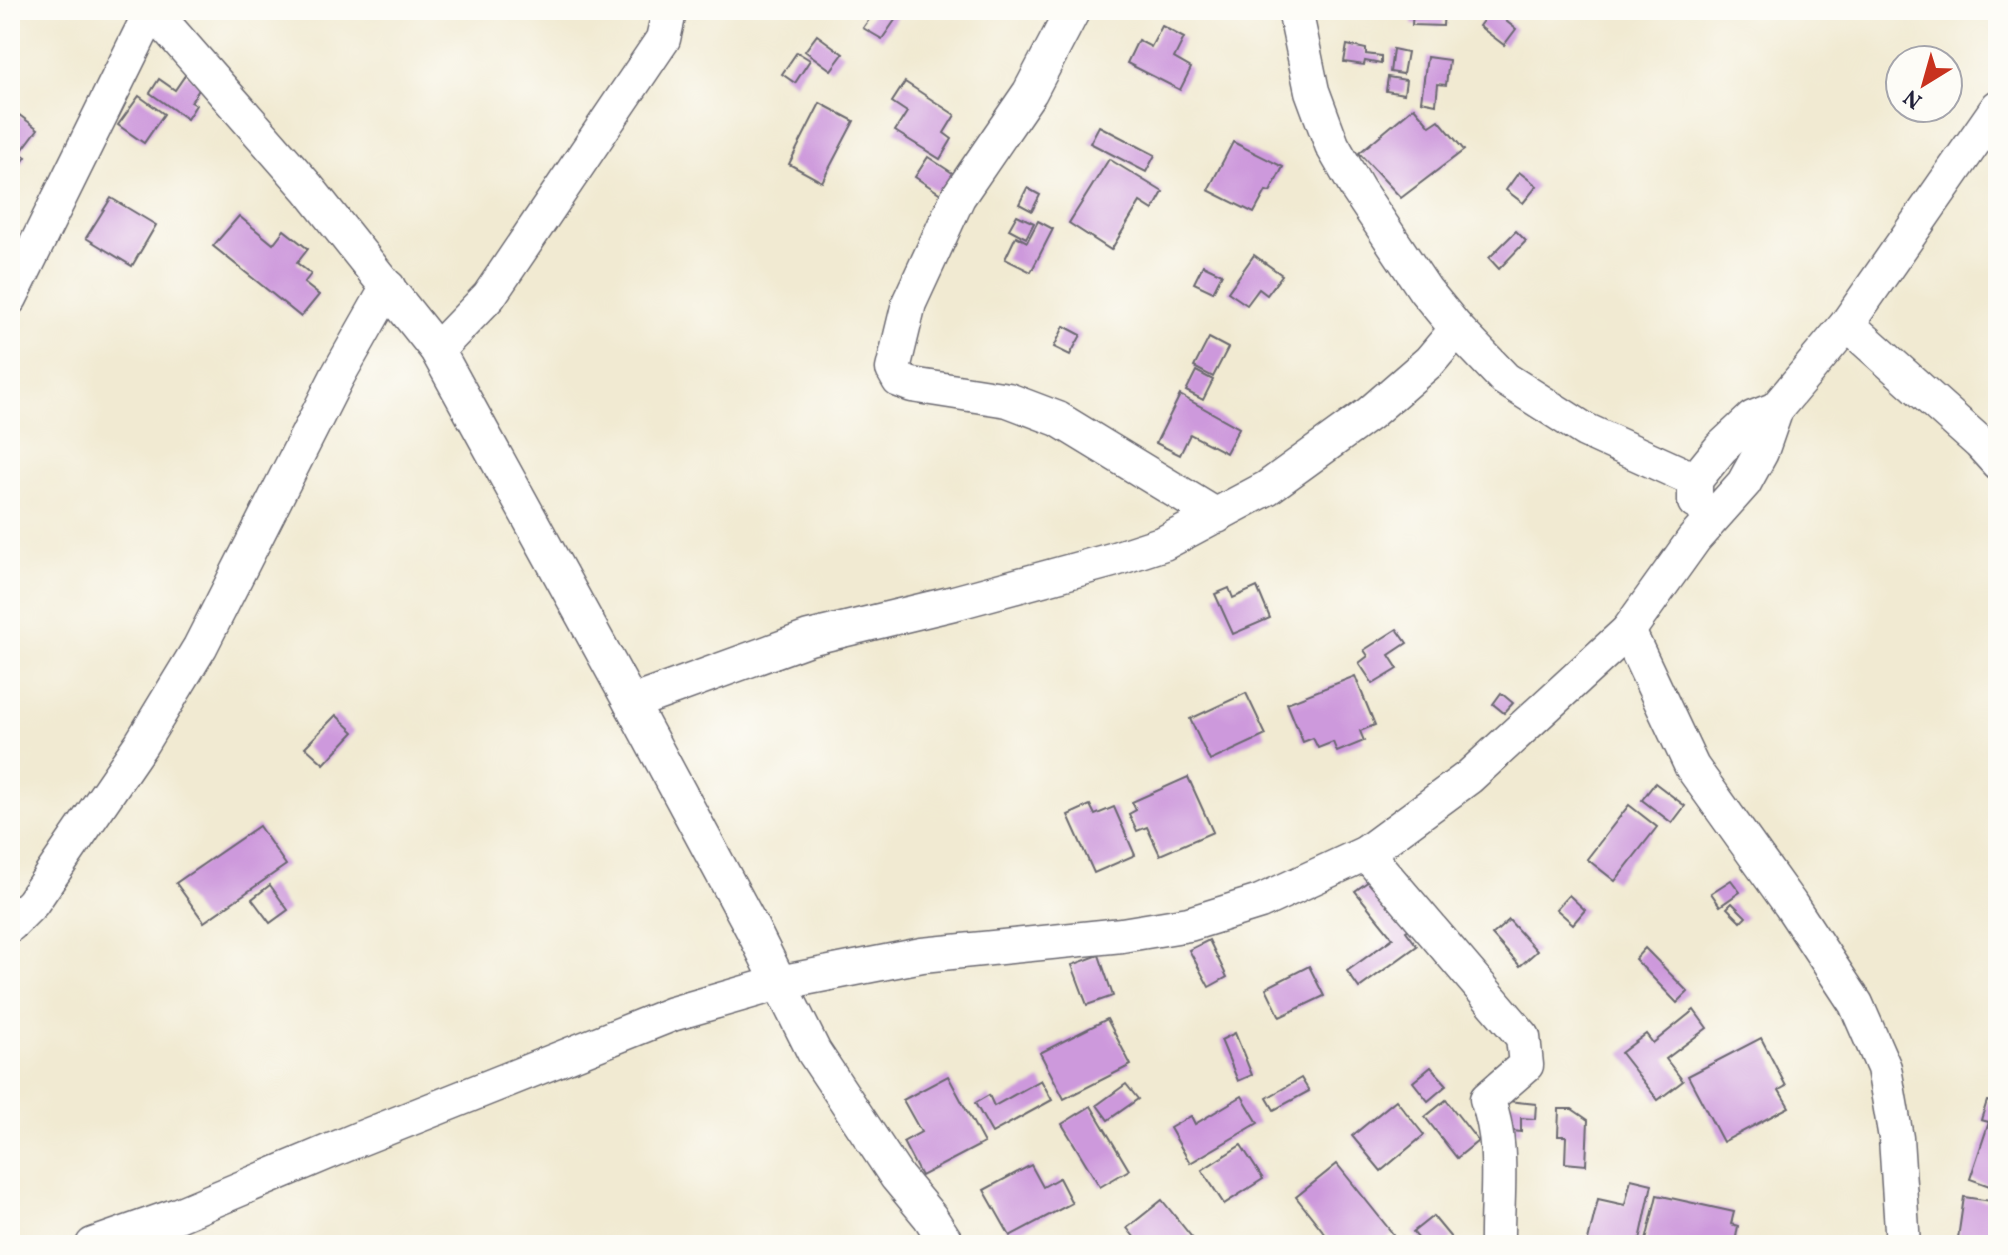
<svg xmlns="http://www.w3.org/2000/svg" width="2008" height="1255" viewBox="0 0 2008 1255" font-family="Vollkorn,serif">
<rect width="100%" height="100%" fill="#fdfcf7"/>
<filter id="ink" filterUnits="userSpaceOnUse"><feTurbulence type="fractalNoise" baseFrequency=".0125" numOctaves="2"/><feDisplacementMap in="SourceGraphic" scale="16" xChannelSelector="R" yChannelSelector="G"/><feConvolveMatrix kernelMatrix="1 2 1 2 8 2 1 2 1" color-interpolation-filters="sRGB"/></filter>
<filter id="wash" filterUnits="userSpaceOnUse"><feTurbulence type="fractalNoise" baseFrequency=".006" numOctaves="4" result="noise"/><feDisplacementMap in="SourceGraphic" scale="32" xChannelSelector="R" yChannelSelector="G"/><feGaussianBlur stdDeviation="1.8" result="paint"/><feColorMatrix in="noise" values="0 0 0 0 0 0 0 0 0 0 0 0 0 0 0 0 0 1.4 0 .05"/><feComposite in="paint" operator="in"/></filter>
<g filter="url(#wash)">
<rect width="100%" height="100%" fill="#f1ead2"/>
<g id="blocks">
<g fill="#cd99dc">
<polygon points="876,10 902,10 882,39 863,28"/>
<polygon points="1413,10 1444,10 1443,26 1412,25"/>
<polygon points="1491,10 1510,10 1513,12 1506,21 1516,29 1504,45 1479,26"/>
<polygon points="1162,26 1184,38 1174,58 1191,68 1180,90 1127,63 1138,40 1151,47"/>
<polygon points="817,35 843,54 831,70 805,51"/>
<polygon points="1347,45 1366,49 1366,54 1381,56 1381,64 1365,61 1364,65 1344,62"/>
<polygon points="1393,49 1407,52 1403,74 1390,72"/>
<polygon points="797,52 810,60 795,83 782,74"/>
<polygon points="1427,57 1449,60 1446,85 1438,84 1436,104 1421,101"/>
<polygon points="186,74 202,85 191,102 196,105 187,119 150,93 159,79 175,90"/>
<polygon points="1388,77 1406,80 1404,94 1386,91"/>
<polygon points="905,82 955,115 944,133 952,139 940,159 895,131 907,112 892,102"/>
<polygon points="139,96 164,114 144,143 118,125"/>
<polygon points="820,103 854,121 822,182 789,164"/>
<polygon points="1414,107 1430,126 1439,120 1464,150 1401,198 1359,153"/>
<polygon points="10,108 38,129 20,153 26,157 10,178"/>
<polygon points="1099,126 1155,155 1146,172 1090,143"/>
<polygon points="1233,142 1283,167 1270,192 1266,191 1254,213 1208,190"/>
<polygon points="928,157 960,178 947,198 915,177"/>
<polygon points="1109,159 1163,192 1153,210 1140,202 1111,250 1069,223"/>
<polygon points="1519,172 1537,186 1523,203 1506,190"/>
<polygon points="1027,188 1040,195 1032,211 1019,204"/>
<polygon points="111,198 156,225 132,266 86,238"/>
<polygon points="1017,215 1034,223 1026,238 1009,229"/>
<polygon points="239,216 273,244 284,230 308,249 297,263 311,274 304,283 319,295 301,317 213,246"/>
<polygon points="1038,221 1053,229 1031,272 1005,259 1016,236 1027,242"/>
<polygon points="1516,231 1526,241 1499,269 1489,258"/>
<polygon points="1254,255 1282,275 1267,295 1259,289 1247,305 1228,292"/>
<polygon points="1203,265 1222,274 1213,292 1194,283"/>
<polygon points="1064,326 1081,335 1070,355 1054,347"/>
<polygon points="1209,338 1228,348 1213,377 1194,367"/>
<polygon points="1196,371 1213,380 1203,400 1186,391"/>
<polygon points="1180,395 1239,428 1226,453 1190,434 1180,455 1156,443"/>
<polygon points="1257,587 1270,618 1233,634 1215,594 1229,588 1233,598"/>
<polygon points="1397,629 1407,643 1389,655 1398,669 1373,684 1359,663 1368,656 1364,650"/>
<polygon points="1355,676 1375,725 1360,731 1364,741 1337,752 1333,742 1318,748 1313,738 1303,742 1287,703"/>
<polygon points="1246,693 1266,735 1210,761 1190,719"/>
<polygon points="1501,693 1513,703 1504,713 1493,704"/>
<polygon points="336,715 354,732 324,764 305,747"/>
<polygon points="1188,777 1213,832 1160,855 1147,827 1137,831 1129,814 1136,810 1132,802"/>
<polygon points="1655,783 1685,806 1672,823 1642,800"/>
<polygon points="1090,805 1095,815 1114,807 1135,855 1094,873 1068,815"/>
<polygon points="1629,805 1657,827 1615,881 1587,859"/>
<polygon points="259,826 286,865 204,922 176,883"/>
<polygon points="1373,878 1412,927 1406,931 1417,946 1359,988 1347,971 1393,938 1355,891"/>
<polygon points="1731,880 1740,892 1720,906 1711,893"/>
<polygon points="270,885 288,910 270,923 252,899"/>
<polygon points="1569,895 1585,910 1573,924 1556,909"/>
<polygon points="1732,903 1746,917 1741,922 1727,908"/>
<polygon points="1509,920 1537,951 1520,966 1492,935"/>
<polygon points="1209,940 1227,977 1209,987 1189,950"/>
<polygon points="1645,948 1688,992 1677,1003 1635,959"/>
<polygon points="1099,955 1113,996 1087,1005 1072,965"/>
<polygon points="1309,966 1324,996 1280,1017 1266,988"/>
<polygon points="1694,1010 1707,1028 1666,1059 1683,1081 1658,1100 1621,1053 1646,1034 1653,1043"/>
<polygon points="1107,1019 1131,1065 1064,1099 1040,1053"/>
<polygon points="1235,1033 1252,1075 1238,1081 1221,1040"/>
<polygon points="1761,1038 1786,1086 1779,1090 1789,1107 1723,1142 1688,1076"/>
<polygon points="1431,1067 1447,1085 1428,1101 1413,1082"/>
<polygon points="948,1076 984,1143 921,1176 903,1142 921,1132 903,1100"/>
<polygon points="1301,1078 1309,1091 1274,1110 1267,1098"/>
<polygon points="1041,1080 1052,1100 992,1133 975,1103 989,1095 994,1106"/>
<polygon points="1126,1084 1138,1099 1108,1120 1097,1105"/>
<polygon points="1242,1096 1258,1123 1190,1163 1170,1128 1191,1116 1195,1124"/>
<polygon points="1396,1100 1424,1135 1381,1171 1352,1136"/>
<polygon points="1446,1100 1478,1141 1457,1158 1425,1117"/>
<polygon points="1508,1101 1536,1104 1535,1119 1521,1118 1521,1132 1506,1130"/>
<polygon points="1987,1101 1998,1104 1998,1189 1970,1179 1989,1122 1981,1120"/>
<polygon points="1091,1106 1129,1170 1100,1187 1062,1124"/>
<polygon points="1559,1109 1572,1109 1588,1120 1586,1165 1565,1163 1566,1136 1558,1136"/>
<polygon points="1241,1145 1263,1179 1224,1204 1202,1170"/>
<polygon points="1337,1164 1393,1234 1380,1245 1334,1245 1296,1197"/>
<polygon points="1031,1165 1043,1187 1059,1178 1072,1203 1010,1236 984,1190"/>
<polygon points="1631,1179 1652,1184 1639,1245 1587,1245 1598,1199 1625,1205"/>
<polygon points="1657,1195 1734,1212 1731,1224 1738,1226 1735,1243 1727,1241 1727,1245 1674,1243 1673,1245 1645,1245"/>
<polygon points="1964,1197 1998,1202 1998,1245 1957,1245"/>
<polygon points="1162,1200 1198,1245 1126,1245 1135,1238 1127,1228"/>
<polygon points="1433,1216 1452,1239 1445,1245 1424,1245 1413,1232"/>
</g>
</g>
</g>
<g filter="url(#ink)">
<use href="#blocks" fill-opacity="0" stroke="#6a6870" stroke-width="2"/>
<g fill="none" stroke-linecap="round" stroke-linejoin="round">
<defs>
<g id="minor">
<polyline points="152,10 308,188 437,350 631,703 752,928 814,1052 897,1177 930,1217 948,1245"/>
<polyline points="1073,10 1030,92 958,197 909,303 893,369 899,380 912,385 1008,400 1058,419 1217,516"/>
<polyline points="1295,10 1312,91 1332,145 1358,190 1425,290 1457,329 1505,379 1585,430 1695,480"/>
<polyline points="10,298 152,10"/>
<polyline points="1847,324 1980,443 1998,463"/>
<polyline points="437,350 489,296 663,39 668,17 667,10"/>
<polyline points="1695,502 1695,480 1721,448 1753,418 1776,409"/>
<polyline points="1628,631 1692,767 1790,904 1856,1004 1884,1068 1896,1138 1903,1245"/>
<polyline points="631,703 809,638 954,603 1112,560 1164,543 1267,488 1369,414 1430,361 1457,329"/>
<path d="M1366,853L1523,1037L1526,1065L1487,1099C1505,1145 1496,1196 1497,1245"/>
<polyline points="10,925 32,903 141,744 200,647 337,377 388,287"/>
<polyline points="93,1245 178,1215 359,1139 672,1014 779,983 922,955 1122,935 1189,924 1260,902 1366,853 1469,777 1628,631 1694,539 1744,483 1761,452 1776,409 1847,324 1998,107"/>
</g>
</defs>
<use href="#minor" stroke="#6a6870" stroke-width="37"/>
<use href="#minor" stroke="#fff" stroke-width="34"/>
</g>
</g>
<rect width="2008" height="1255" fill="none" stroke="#fdfcf7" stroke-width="40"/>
<g transform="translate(1924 84) rotate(217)"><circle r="38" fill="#fdfcf7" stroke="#a5a5ac" stroke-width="2"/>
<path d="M0-6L14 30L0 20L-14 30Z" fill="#c8321e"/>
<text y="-12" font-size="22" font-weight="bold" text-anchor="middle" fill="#22223b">N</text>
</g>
</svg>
